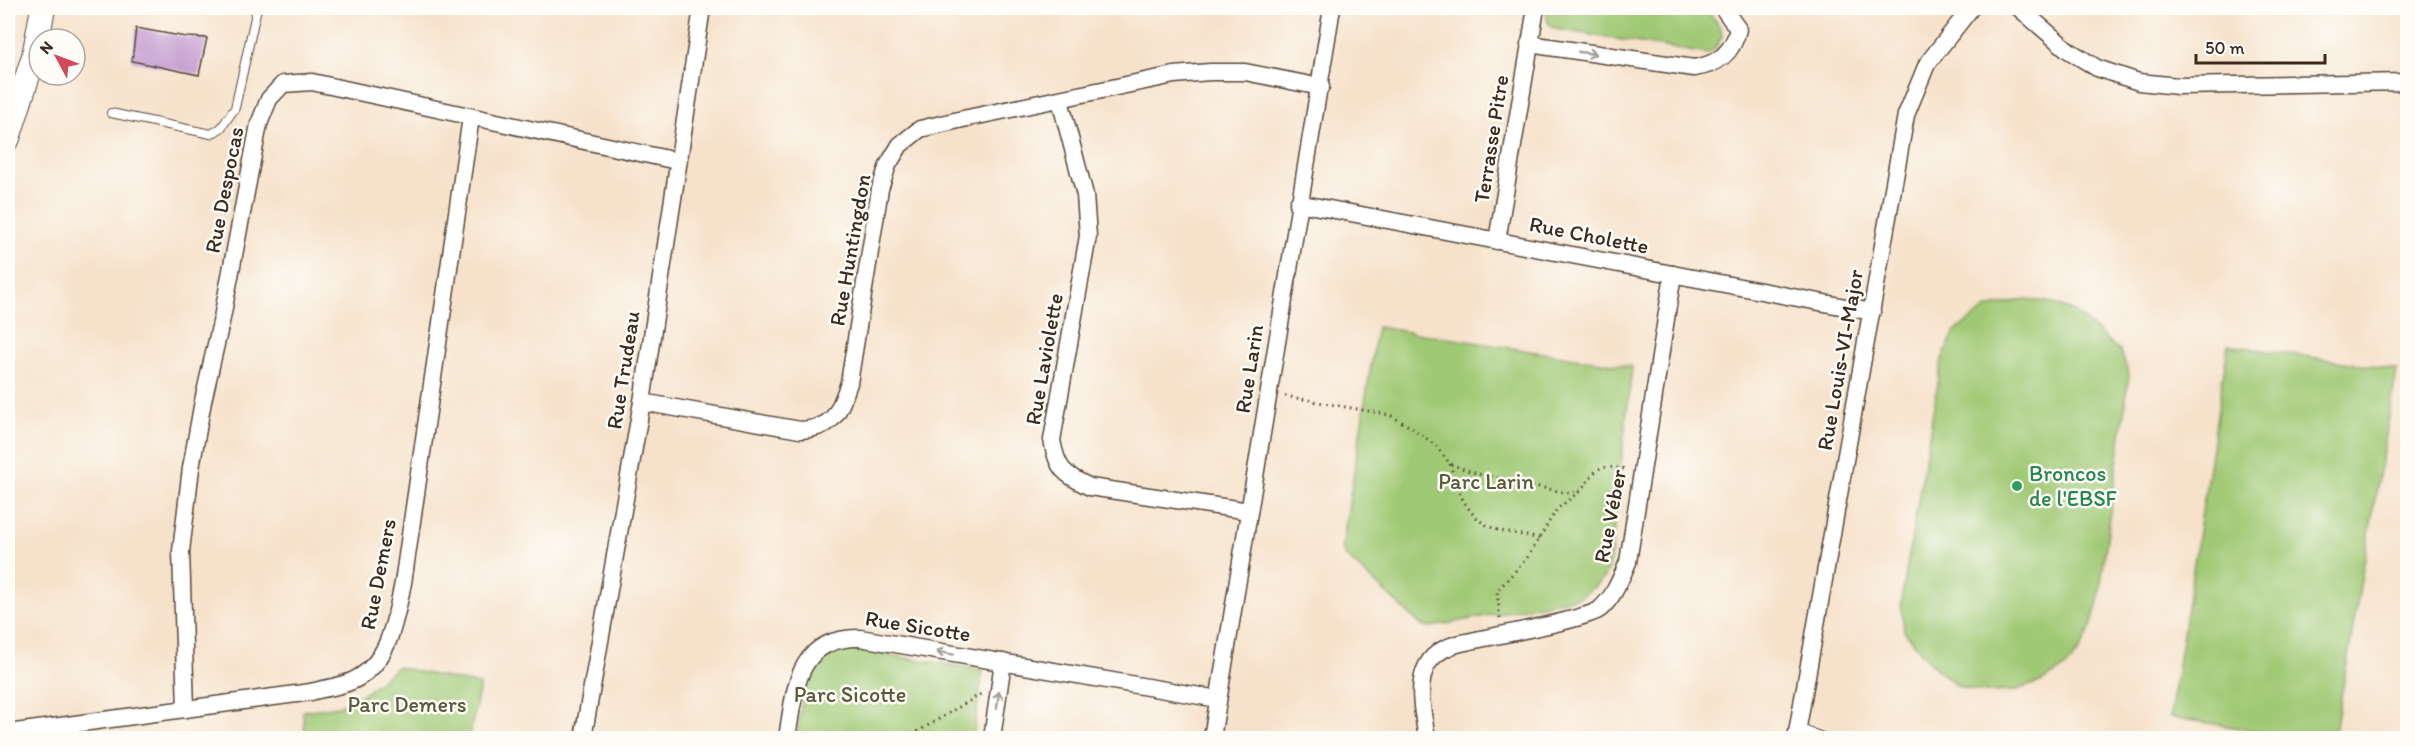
<svg xmlns="http://www.w3.org/2000/svg" width="2415" height="746" viewBox="0 0 2415 746" font-family="Itim,sans-serif">
<rect width="100%" height="100%" fill="#fdfcf7"/>
<filter id="ink" filterUnits="userSpaceOnUse"><feTurbulence type="fractalNoise" baseFrequency=".0167" numOctaves="2"/><feDisplacementMap in="SourceGraphic" scale="12" xChannelSelector="R" yChannelSelector="G"/><feConvolveMatrix kernelMatrix="1 2 1 2 8 2 1 2 1" color-interpolation-filters="sRGB"/></filter>
<filter id="wash" filterUnits="userSpaceOnUse"><feTurbulence type="fractalNoise" baseFrequency=".008" numOctaves="4" result="noise"/><feDisplacementMap in="SourceGraphic" scale="24" xChannelSelector="R" yChannelSelector="G"/><feGaussianBlur stdDeviation="1.35" result="paint"/><feColorMatrix in="noise" values="0 0 0 0 0 0 0 0 0 0 0 0 0 0 0 0 0 1.4 0 .05"/><feComposite in="paint" operator="in"/></filter>
<g filter="url(#wash)">
<rect width="100%" height="100%" fill="#f6e2cb"/>
<g fill="#a0c975" stroke="#6e7a4a" stroke-width="1.5">
<path d="M1547,8H1706L1721,28L1722,37L1714,50L1708,54L1555,29C1546,23 1546,18 1547,8Z"/>
<polygon points="2026,299 2052,303 2076,313 2121,352 2129,375 2099,597 2091,627 2080,650 2066,667 2043,681 2013,691 1987,692 1959,687 1932,665 1904,631 1901,602 1942,359 1955,331 1987,308"/>
<path d="M1377,327L1632,367L1611,553C1607,580 1602,581 1580,597L1431,627L1422,626L1346,556L1342,547Z"/>
<polygon points="2228,345 2397,370 2334,738 2302,738 2170,717"/>
<path d="M843,648L983,670L973,738H797C803,702 800,660 843,648Z"/>
<polygon points="397,667 480,685 469,738 305,738 303,711 339,706 365,693"/>
</g>
<g id="blocks">
<polygon fill="#be93cc" points="136,28 186,37 207,38 199,75 132,61"/>
</g>
</g>
<g filter="url(#ink)">
<use href="#blocks" fill-opacity="0" stroke="#574638" stroke-width="1.5"/>
<g fill="none" stroke-linecap="round" stroke-linejoin="round">
<defs>
<g id="lane">
<polyline points="111,113 211,134 221,128 235,108 257,8"/>
<polyline points="1798,728 1825,738"/>
</g>
<g id="street">
<polyline points="2019,8 2068,50 2097,68 2139,82 2178,86 2408,82"/>
<path d="M1529,44L1694,68C1717,65 1733,53 1738,29L1723,8"/>
<path d="M1060,100L1085,195L1088,236L1052,440C1057,469 1064,475 1090,487L1249,511"/>
<polyline points="1298,203 1872,312"/>
<polyline points="1497,241 1536,8"/>
<path d="M642,402L800,430C835,428 838,413 849,383L880,189L888,165L900,145L920,129L963,119L1174,75L1210,72H1245L1321,87"/>
<polyline points="186,709 181,551 191,468 203,401 222,318 259,124 269,99 283,84 312,82 677,161"/>
<path d="M8,733L311,692C324,688 339,687 352,681C390,664 395,619 403,583L471,117"/>
<polyline points="583,738 642,402 702,8"/>
<path d="M787,738C795,690 796,637 860,638L1218,699"/>
<polyline points="992,738 1003,662"/>
<polyline points="1212,738 1332,8"/>
<path d="M1427,738C1421,701 1409,657 1457,644C1481,638 1587,620 1600,609C1614,597 1621,578 1628,562L1673,274"/>
<polyline points="1796,738 1906,115 1927,64 1971,8"/>
</g>
<polyline id="secondary" points="8,138 34,56 43,8"/>
</defs>
<use href="#lane" stroke="#574638" stroke-width="10"/>
<use href="#street" stroke="#574638" stroke-width="19"/>
<use href="#secondary" stroke="#574638" stroke-width="26"/>
<g stroke="#574638" stroke-width="3" stroke-dasharray="1.5 4.5" stroke-linecap="butt">
<path d="M1285,396L1390,415L1414,429L1436,446L1450,464L1478,474L1567,493L1581,490C1599,466 1596,465 1626,469"/>
<path d="M1450,464C1458,492 1467,520 1498,530C1512,534 1526,535 1540,539"/>
<polyline points="1500,618 1497,591 1527,558 1557,509 1580,491"/>
<polyline points="907,738 981,694"/>
<polyline points="2401,738 2408,690"/>
</g>
<use href="#lane" stroke="#fff" stroke-width="8"/>
<use href="#street" stroke="#fff" stroke-width="16"/>
<use href="#secondary" stroke="#fff" stroke-width="24"/>
</g>
<defs><path id="oneway-shaft" d="M-6 0H5M1.5-3L5.5 0L1.5 3" fill="none" stroke-width="1.6" stroke-linecap="round" stroke-linejoin="round" transform="scale(1.5)"/></defs>
<g stroke="#a79f9a">
<use href="#oneway-shaft" transform="translate(1587 53) rotate(8)"/>
<use href="#oneway-shaft" transform="translate(945 653) rotate(-170)"/>
<use href="#oneway-shaft" transform="translate(998 700) rotate(-82)"/>
</g>
</g>
<circle fill="#2e9e5b" stroke="#fdfcf7" stroke-width="2" cx="2017" cy="486" r="6"/>
<g text-anchor="middle" dominant-baseline="central" stroke-width="5" stroke-linejoin="round" paint-order="stroke">
<g font-size="22" fill="#3b2a1e" stroke="#fdfcf7">
<text transform="translate(1491 139) rotate(-81)">Terrasse Pitre</text>
<text transform="translate(224 190) rotate(-79)">Rue Despocas</text>
<text transform="translate(1589 235) rotate(11)">Rue Cholette</text>
<text transform="translate(850 250) rotate(-80)">Rue Huntingdon</text>
<text transform="translate(1044 359) rotate(-80)">Rue Laviolette</text>
<text transform="translate(1840 360) rotate(-80)">Rue Louis-VI-Major</text>
<text transform="translate(1249 369) rotate(-81)">Rue Larin</text>
<text transform="translate(623 370) rotate(-81)">Rue Trudeau</text>
<text transform="translate(1610 516) rotate(-79)">Rue Véber</text>
<text transform="translate(378 574) rotate(-79)">Rue Demers</text>
<text transform="translate(918 626) rotate(9)">Rue Sicotte</text>
</g>
<g font-size="22" fill="#27864d" stroke="#fdfcf7" text-anchor="start">
<text x="2029" y="473">Broncos<tspan x="2029" dy="25">de l'EBSF</tspan></text>
</g>
<g font-size="22" fill="#595a38" stroke="#fdfcf7">
<text x="1486" y="481">Parc Larin</text>
<text x="850" y="694">Parc Sicotte</text>
<text x="407" y="704">Parc Demers</text>
</g>
</g>
<rect width="2415" height="746" fill="none" stroke="#fdfcf7" stroke-width="30"/>
<g transform="translate(57 57) rotate(311)"><circle r="28" fill="#fdfcf7" stroke="#afa8a0" stroke-width="1.5"/>
<path d="M0-4.5L10 22L0 15L-10 22Z" fill="#d1495b"/>
<text y="-9" font-size="16" font-weight="bold" text-anchor="middle" fill="#3b2a1e">N</text>
</g>
<path d="M2196 54v9h129v-9" fill="none" stroke="#3b2a1e" stroke-width="3"/>
<text x="2205" y="54" font-size="18" fill="#3b2a1e" stroke="#fdfcf7" stroke-width="4.5" paint-order="stroke">50 m</text>
</svg>
